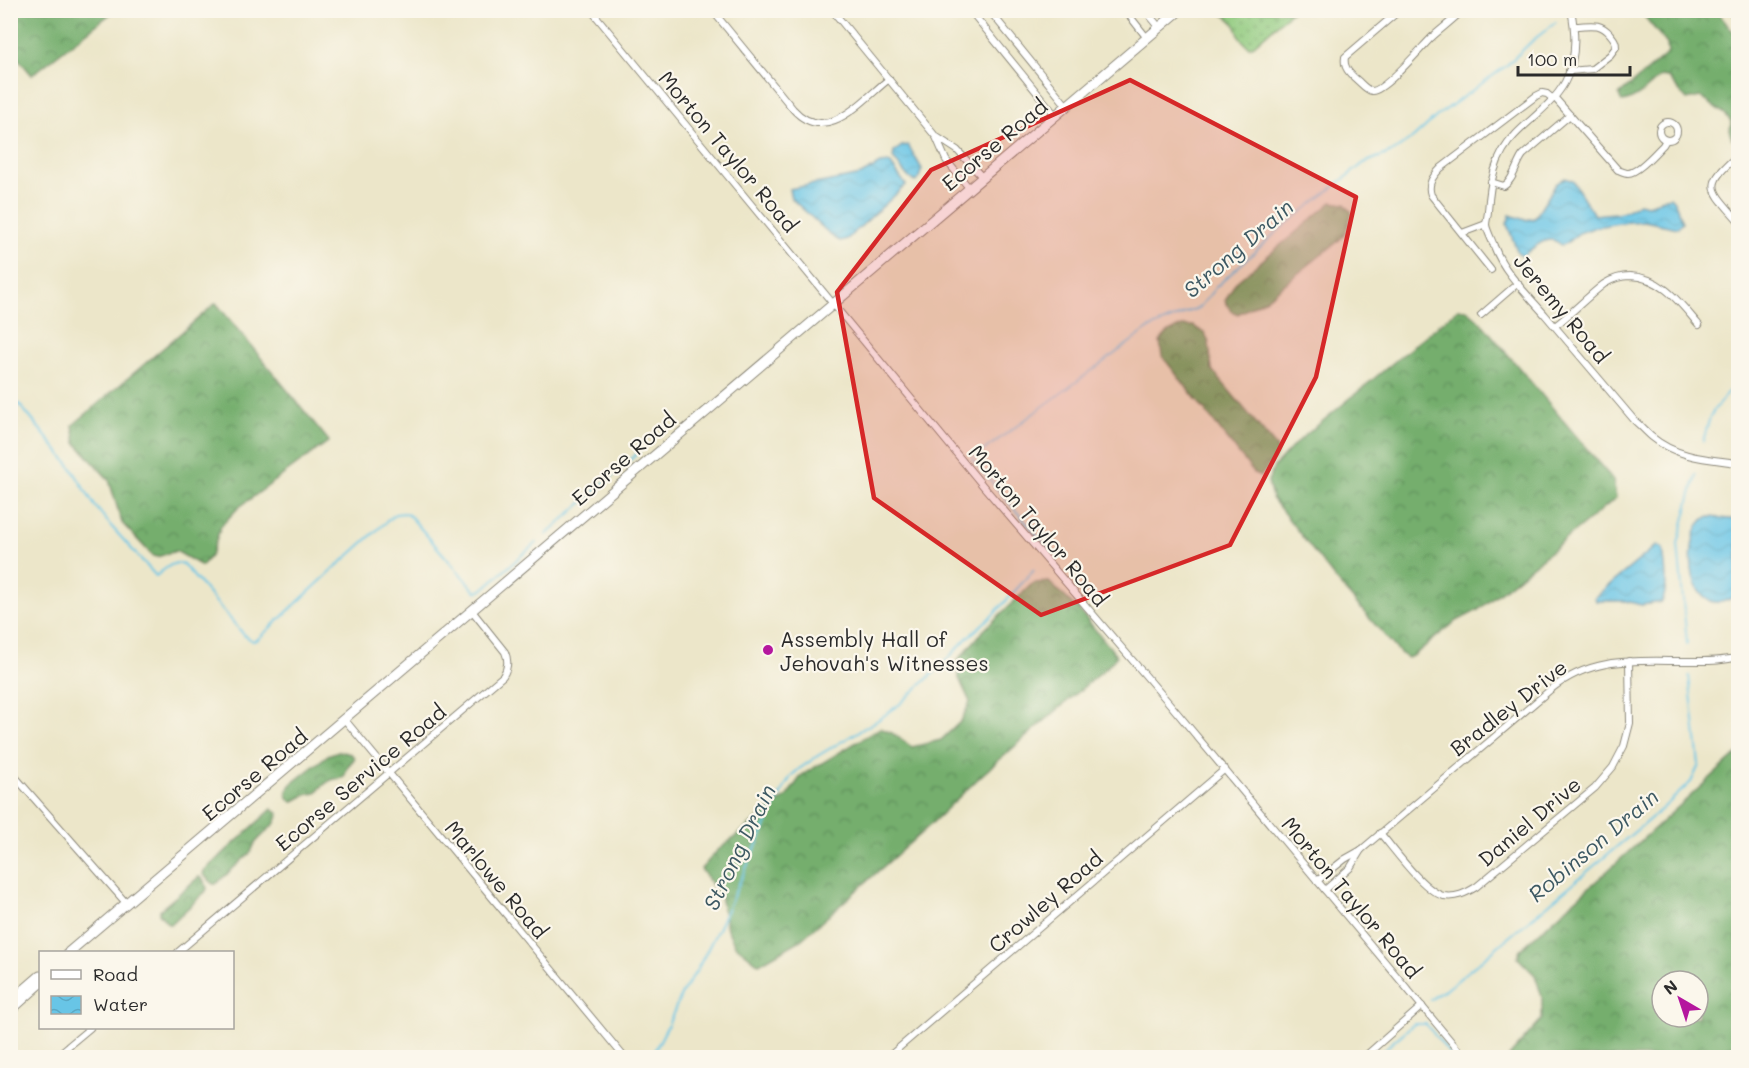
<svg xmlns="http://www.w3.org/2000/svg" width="1749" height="1068" viewBox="0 0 1749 1068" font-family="Mali,sans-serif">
<defs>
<pattern id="grass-dots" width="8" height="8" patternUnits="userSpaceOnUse" patternTransform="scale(1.5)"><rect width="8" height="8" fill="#90ca7e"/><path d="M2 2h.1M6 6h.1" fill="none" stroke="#76a467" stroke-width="1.8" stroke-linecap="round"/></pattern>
<pattern id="forest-crowns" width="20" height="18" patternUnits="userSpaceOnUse" patternTransform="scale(1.5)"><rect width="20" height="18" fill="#74ae6d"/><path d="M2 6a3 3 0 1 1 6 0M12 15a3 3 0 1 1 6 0" fill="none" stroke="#5f8e5a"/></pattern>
<pattern id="water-waves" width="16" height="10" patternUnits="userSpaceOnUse" patternTransform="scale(1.5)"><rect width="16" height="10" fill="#68c5e6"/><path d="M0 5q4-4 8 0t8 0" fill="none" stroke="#5aa9c5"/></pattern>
</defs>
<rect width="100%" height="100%" fill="#fbf7ec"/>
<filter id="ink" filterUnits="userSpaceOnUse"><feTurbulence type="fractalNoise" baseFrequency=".0167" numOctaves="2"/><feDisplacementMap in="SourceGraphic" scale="12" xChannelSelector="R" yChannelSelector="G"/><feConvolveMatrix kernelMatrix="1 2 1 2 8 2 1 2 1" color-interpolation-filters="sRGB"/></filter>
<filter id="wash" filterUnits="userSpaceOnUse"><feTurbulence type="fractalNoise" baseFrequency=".008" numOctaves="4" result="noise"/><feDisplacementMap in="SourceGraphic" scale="24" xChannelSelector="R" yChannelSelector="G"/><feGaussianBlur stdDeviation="1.35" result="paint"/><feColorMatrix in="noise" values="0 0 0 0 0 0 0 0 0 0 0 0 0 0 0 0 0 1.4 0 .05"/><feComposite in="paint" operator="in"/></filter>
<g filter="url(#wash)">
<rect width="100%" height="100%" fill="#ece6c9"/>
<path fill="url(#grass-dots)" stroke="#5e7a54" stroke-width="1.5" d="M1217,11H1292L1254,45L1249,47L1239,37C1237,23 1229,17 1217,11Z"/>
<g fill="url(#forest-crowns)" stroke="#506c4c" stroke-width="1.5" fill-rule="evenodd">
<polygon points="10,11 11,10 114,11 32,75 11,50"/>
<path d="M1640,11H1716L1738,37V135L1732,139L1730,133L1731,121L1725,114L1700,97L1687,100L1667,77L1661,76C1649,86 1637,100 1622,102L1619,95L1668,53L1667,44Z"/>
<polygon points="1332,202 1345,204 1352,213 1345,234 1336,243 1266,299 1238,314 1231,311 1225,301 1235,283"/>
<polygon points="216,303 329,441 238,508 221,526 211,555 202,566 176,551 157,557 153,556 122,523 109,480 76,443 73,425"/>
<polygon points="1458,309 1467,310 1479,320 1613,480 1616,498 1478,610 1455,622 1414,655 1408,658 1400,653 1336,580 1272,498 1268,481 1274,467 1295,444"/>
<path d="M1184,326H1193L1205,333L1209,343L1212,370L1277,448L1276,457L1260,477L1254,473L1162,356L1160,342C1166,332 1173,329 1184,326Z"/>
<polygon points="1049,582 1079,610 1117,656 1108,666 983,774 929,826 801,940 759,964 735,945 727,929 720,896 701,869 717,851 787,796 802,775 880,728 892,733 912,747 941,740 961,721 970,702 958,676 958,660 984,630 1033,583"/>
<path d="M338,751L351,754L355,758L348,766L344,777C341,779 338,779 335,779C329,780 320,787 316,793L305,795L292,802C285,796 286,791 291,784L328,755Z"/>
<path d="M1738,753V1057H1510L1509,1056L1542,1019V997L1535,975L1518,958L1520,950ZM1662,981H1698V1017H1662Z"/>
<polygon points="272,809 279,814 275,823 255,843 251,852 216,884 213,884 203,874 204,871"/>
<polygon points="199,877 203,879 207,888 206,891 171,924 168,924 159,913 160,910"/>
</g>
<g fill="url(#water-waves)" stroke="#4a7888" stroke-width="1.5">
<polygon points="908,145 922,169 918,180 915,182 908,177 893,158 894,152 902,146"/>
<polygon points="890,163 906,185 847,239 840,241 833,237 791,198 789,189 861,175 880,164"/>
<path d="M1565,178L1573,181L1594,215L1616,213L1626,211L1639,203L1647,205L1657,202L1660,199L1670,197C1679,205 1677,212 1682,222L1678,228L1644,221L1619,223L1596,227L1579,233L1565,244L1561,245C1548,232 1534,248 1522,256L1518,253L1507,224L1510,215L1525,220L1535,218L1556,184Z"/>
<path d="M1710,517L1738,520V595C1733,597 1727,601 1721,602C1685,607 1686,536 1702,521C1704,518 1706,518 1710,517Z"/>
<path d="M1657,545L1663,549C1665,566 1669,586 1662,602L1641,605L1626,601H1596L1595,597Z"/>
</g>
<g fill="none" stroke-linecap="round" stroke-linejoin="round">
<g stroke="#68c5e6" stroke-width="2">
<path d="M10,404L15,403L19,404L29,416L71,467L95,506L111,526L156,576C164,570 173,560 183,564L245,636L253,641L258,639L326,576L395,514L405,513L410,516L476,592L482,590L536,543"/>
<polyline points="1703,441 1710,417 1714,410 1738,380"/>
<polyline points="546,535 640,451"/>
<polyline points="1050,551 972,459 1148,329 1200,307 1216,287 1279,230 1364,163 1392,152 1413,138 1437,116 1506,66 1532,41 1556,22"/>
<polyline points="1687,644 1678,544 1696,475"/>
<polyline points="1431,1000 1436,995 1447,989 1663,808 1691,782 1699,765 1689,676"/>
<polyline points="651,1058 668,1025 682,993 697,970 718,929 778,799 791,776 799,769 819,755 878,720 900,704 941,666 968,637 994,614 1034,570"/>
<polyline points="1374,1058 1414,1024 1426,1024 1453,1058"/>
</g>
</g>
</g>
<g filter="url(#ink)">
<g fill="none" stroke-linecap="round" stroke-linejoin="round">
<defs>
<g id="minor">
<polyline points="591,10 984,487 1169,703 1465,1058"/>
<path d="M712,10L793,109C826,146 861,101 889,79"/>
<polyline points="832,10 936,137 946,160 970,189"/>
<polyline points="970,10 1056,116"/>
<polyline points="989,10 1067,106"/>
<polyline points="1125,10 1147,38"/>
<polyline points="1145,10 1160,28"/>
<path d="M1400,10L1345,57C1343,67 1349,73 1357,80C1361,83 1366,90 1372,91C1385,91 1421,48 1431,38C1441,29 1453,20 1463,10"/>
<path d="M1571,10C1576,34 1576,61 1565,82C1553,104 1531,118 1515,135C1494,156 1490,184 1488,211C1488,215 1486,221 1486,225C1487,231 1492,240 1494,246C1504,273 1528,295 1546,316C1576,351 1605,386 1635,421C1641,426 1646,432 1652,437C1677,458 1709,459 1738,463"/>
<polyline points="1730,10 1738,20"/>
<path d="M1569,71L1592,69L1610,55L1616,47C1616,41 1614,39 1610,34C1599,21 1589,26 1574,26"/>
<path d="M1554,97L1618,170C1621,171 1625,173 1628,173C1638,173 1656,152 1663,145L1666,140"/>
<circle cx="1668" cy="131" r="9"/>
<polyline points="937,137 957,150 983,178"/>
<path d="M1738,155C1704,186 1709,187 1738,220"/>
<path d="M1491,182L1504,186C1514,180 1516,164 1523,155L1570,115"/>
<polyline points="1462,233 1486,224"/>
<path d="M1491,270L1431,195C1427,184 1433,176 1441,168L1536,96L1542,93L1547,94L1553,99"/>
<polyline points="1481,315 1518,283"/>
<path d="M1555,326C1572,313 1587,297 1604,284C1612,279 1620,276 1630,276C1662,277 1680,303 1699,325"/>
<polyline points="345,720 625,1058"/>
<polyline points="10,771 127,904"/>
<path d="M1380,833C1394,849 1424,892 1444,896C1456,898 1466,893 1476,887L1595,788L1613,767L1624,746L1630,723L1629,661"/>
<path d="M1317,881L1345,859L1361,850L1550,690C1595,653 1643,662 1697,661C1711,661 1725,661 1738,657"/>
<polyline points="1325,890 1350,868 1361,850"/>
<path d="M178,952L503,676C508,668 509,661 505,652L473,612"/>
<polyline points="54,1058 90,1028"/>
<polyline points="887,1058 1225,769"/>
<polyline points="1363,1058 1422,1006"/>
</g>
<g id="secondary">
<polyline points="69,952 1180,10"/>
<polyline points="10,1002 40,976"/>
<polyline points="10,1011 40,984"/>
</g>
</defs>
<use href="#minor" stroke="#8c887a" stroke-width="8"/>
<use href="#secondary" stroke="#8c887a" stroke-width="11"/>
<use href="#minor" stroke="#fff" stroke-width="6"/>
<use href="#secondary" stroke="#fff" stroke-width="9"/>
</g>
</g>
<path fill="#d62828" fill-opacity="0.2" stroke="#d62828" stroke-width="4.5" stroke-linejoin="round" d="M1130,80L1356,197L1316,377L1230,545L1041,615L874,498L837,292L931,170Z"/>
<circle fill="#b5179e" stroke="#fbf7ec" stroke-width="2" cx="768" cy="650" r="6"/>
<g text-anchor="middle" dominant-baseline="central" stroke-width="4.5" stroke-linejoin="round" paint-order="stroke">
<g font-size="21" fill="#2b2b2b" stroke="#fbf7ec">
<text transform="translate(994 144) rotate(-40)">Ecorse Road</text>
<text transform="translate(729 151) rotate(50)">Morton Taylor Road</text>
<text transform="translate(1562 308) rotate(50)">Jeremy Road</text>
<text transform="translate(623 458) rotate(-41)">Ecorse Road</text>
<text transform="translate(1039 525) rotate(50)">Morton Taylor Road</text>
<text transform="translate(1508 707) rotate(-38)">Bradley Drive</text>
<text transform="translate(254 774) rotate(-40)">Ecorse Road</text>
<text transform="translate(360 777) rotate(-40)">Ecorse Service Road</text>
<text transform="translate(1529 821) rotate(-40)">Daniel Drive</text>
<text transform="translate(497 879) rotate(50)">Marlowe Road</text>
<text transform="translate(1352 897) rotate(50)">Morton Taylor Road</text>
<text transform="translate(1045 901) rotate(-41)">Crowley Road</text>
</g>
<g font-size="21" fill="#2b2b2b" stroke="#fbf7ec" text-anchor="start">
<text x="780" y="638">Assembly Hall of<tspan x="780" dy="24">Jehovah's Witnesses</tspan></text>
</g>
<g font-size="22" font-style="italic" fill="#3d5963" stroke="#fbf7ec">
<text transform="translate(1238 248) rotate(-41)">Strong Drain</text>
<text transform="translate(1593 845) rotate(-40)">Robinson Drain</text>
<text transform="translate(739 847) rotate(-64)">Strong Drain</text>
</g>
</g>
<rect width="1749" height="1068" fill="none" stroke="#fbf7ec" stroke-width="36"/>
<rect x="39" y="951" width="195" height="78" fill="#fbf7ec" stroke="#a8a59f" stroke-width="1.5"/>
<rect x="51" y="970" width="30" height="9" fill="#ffffff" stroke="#a8a59f" stroke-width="1.5"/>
<text x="93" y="981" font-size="18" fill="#2b2b2b">Road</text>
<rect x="51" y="996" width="30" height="18" fill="url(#water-waves)" stroke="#a8a59f" stroke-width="1.5"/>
<text x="93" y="1011" font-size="18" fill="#2b2b2b">Water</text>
<g transform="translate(1680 999) rotate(321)"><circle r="28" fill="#fbf7ec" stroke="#a8a59f" stroke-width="1.5"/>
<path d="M0-4.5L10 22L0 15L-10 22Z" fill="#b5179e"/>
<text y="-9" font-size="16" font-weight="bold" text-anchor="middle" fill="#2b2b2b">N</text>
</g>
<path d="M1518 66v9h112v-9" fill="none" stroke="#2b2b2b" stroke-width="3"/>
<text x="1527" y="66" font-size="18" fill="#2b2b2b" stroke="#fbf7ec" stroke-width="4.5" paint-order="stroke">100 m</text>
</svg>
